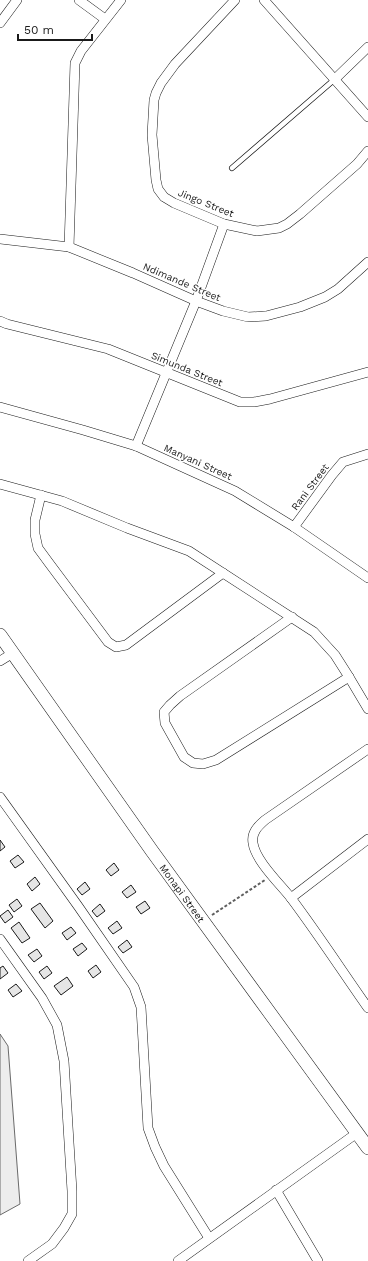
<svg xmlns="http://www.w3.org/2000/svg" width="368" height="1261" viewBox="0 0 368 1261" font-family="'Work Sans',sans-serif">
<rect width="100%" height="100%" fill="#fff"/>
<polygon fill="#ededed" stroke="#6a6a6a" points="0,1034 8,1046 20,1204 0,1215"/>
<g fill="#e6e6e6" stroke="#1a1a1a">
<polygon points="0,840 5,847 0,851"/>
<polygon points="18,855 24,862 15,868 10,861"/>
<polygon points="114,863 119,870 111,876 106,870"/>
<polygon points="35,877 40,884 32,891 27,884"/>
<polygon points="85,882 90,889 82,895 77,889"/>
<polygon points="131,885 136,892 127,898 122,892"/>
<polygon points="17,899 22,906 14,912 9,905"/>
<polygon points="145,901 150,908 141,914 136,907"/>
<polygon points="40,903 53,921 45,928 31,909"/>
<polygon points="100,904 105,911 97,917 92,911"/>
<polygon points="8,910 13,917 5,923 0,916"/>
<polygon points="117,921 122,928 113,934 108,928"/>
<polygon points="19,922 30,938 22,943 11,928"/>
<polygon points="71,927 76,933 67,940 62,933"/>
<polygon points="127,940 132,947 123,953 118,947"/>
<polygon points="82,943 87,949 78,956 73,949"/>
<polygon points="37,949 42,956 34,962 28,955"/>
<polygon points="96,965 101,972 93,978 88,971"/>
<polygon points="3,966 8,973 0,979 0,968"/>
<polygon points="47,966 52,973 44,979 39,972"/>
<polygon points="67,977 73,986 61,995 54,986"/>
<polygon points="16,984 22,991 13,997 8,990"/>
</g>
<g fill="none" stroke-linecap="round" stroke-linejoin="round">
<defs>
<polyline id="lane" points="232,168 335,79"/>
<g id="street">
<polyline points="79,0 105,19"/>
<polyline points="235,0 175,64 161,83 156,93 154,100 152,135 156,180 158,189 164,197 174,203 224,224 257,231 279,228 287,224 300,214 357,164 368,151"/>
<polyline points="264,0 368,117"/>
<polyline points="0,23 17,0"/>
<polyline points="335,79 368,47"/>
<polyline points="0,239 69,247 133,273 196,301 223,311 248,317 266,316 300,307 325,297 338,289 368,262"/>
<polyline points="69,247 75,63 81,51 121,0"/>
<polyline points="0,321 7,324 108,349 240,402 254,402 270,399 368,372"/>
<polyline points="0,407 83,430 136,446 235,491 294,527 368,578"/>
<polyline points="136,446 196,301 224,224"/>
<polyline points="0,484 62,501 127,528 189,551 314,632 335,655 349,677 368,709"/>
<polyline points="41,495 35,520 35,534 38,548 49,563 108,642 116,647 126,645 223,573"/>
<polyline points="294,527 332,475 343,462 368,454"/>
<polyline points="292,617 180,696 170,705 164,712 165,723 184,757 193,763 203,764 216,760 349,677"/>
<polyline points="0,661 13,653"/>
<path d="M368,749L265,820C258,826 251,833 253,843C255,860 280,884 291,898C318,934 342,971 368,1008"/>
<polyline points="0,797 78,906 134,987 141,1007 148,1128 155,1147 164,1166 209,1238"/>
<polyline points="291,898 368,839"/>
<polyline points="0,939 42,998 57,1025 64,1061 72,1191 72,1214 64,1228 52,1244 28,1261"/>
<polyline points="276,1190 318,1261"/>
<polyline points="178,1261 357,1133"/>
</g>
<g id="secondary">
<path id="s1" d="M0,635L152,851L368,1148"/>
</g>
</defs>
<use href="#lane" stroke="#1a1a1a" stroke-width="6"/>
<use href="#street" stroke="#1a1a1a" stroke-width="10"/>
<use href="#secondary" stroke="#1a1a1a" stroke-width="14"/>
<polyline stroke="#5f5f5f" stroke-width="2" stroke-dasharray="3 2" stroke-linecap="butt" points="212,915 265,880"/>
<use href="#lane" stroke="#fff" stroke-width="4.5"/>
<use href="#street" stroke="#fff" stroke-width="9"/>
<use href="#secondary" stroke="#fff" stroke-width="13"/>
</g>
<g text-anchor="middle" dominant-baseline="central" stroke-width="3" stroke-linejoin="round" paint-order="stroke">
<g font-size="10" fill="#1a1a1a" stroke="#fff">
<text transform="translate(206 203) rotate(22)">Jingo Street</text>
<text transform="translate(182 282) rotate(23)">Ndimande Street</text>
<text transform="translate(187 369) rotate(22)">Simunda Street</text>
<text transform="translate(198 462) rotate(24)">Manyani Street</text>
<text transform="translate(310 487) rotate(-53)">Rani Street</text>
<text stroke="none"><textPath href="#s1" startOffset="316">Monapi Street</textPath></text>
</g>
</g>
<path d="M18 34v6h74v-6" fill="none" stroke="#1a1a1a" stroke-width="2"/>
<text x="24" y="34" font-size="12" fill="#1a1a1a" stroke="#ffffff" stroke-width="3" paint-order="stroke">50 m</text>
</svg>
